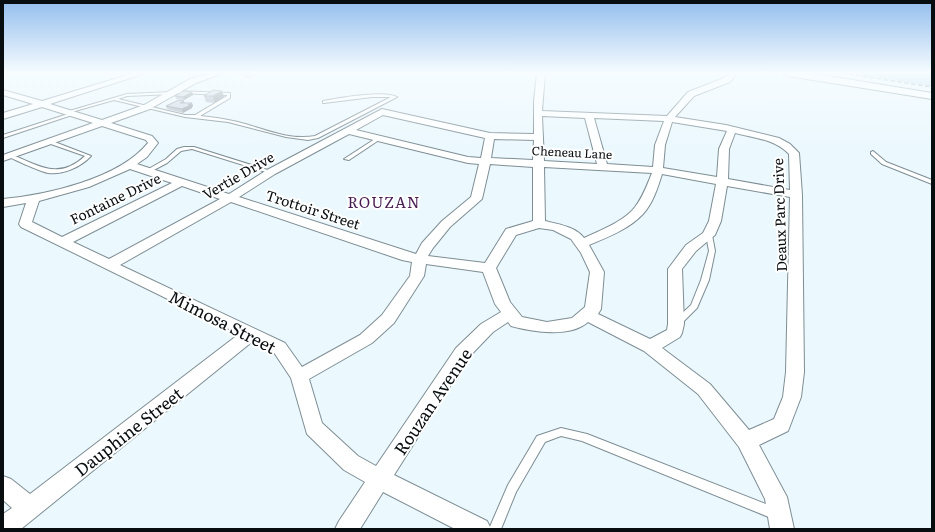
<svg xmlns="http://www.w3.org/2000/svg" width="935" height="532" viewBox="0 0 935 532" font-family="Literata,serif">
<rect width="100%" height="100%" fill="#ebf8fe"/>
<polygon fill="#a2d2e4" points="848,73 932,73 932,86"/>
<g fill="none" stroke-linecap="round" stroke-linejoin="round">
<defs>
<g id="service">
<polygon points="237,73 249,75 258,73 249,77"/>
<path d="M175,91L230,93V98L200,116C213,117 225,119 238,122C262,128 289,141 315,136L391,97H372L324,103H323V101C339,98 383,90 397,97L318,138L308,140L286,137L228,122L185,117L114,100L68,113L66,112L127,94L172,92H173V94L127,96L118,99L185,115H195L227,96V95L176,93L174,92Z"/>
<polygon points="71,113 75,114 3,138 3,135"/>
<polygon points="378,137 382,138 349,160 344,159"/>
<path d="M48,141H52L91,156C81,167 63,175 48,173C40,171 32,167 24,164C19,161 12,159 7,156L12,155C39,165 58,181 85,156L48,143Z"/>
<polygon points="184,147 194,147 274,172 271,174 269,173 192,149 181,151 167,163 150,172 146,172 145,171 166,159 177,149"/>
<polygon points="873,151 886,162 932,180 932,184 882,164 871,154 871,152"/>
<polygon points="709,233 712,235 715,251 709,280 697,308 681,324 675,324 674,322 675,320 691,305 701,280 709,251 706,235"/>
<polygon points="561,428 587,434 776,508 780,510 782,514 780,518 776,520 582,441 561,436 545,442 516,492 501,529 489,529 508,485 537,436"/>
</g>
<path id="minor" d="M134,73H146L50,104L102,120L144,105L190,79L211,73H223L196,83L150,109L111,123L152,136L158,143L147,157L137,164L229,194L267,170L382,109L490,133L534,134V101L537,73H545L542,111L667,116L688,92L724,78L729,73H737L730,82L694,96L675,117L726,125L779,138L790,144L799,153L802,195L804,372L801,397L788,431L759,445L787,497L794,529H770L765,499L739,447L698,394L644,351L588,322C570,338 533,332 511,326L508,322L493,332L468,358L394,475L487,521L491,529H455L383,492L360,529H335L339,521L365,482L344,470L307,434L291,378L273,351L253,341L21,529H3V514L12,508L3,500V476L11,479L30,494L239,334L21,227L19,224L26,203L3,207V199C46,195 119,179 148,143L146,140L102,126L3,161V155L93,123L42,107L3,119V113L33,104L3,95V90L42,101ZM383,115L485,138L481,158L468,157L356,130ZM542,116L585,118L597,164L544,161ZM594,118L664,121L655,145L653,167L607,164ZM672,122L727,131L719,149L717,177L663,168L665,145ZM735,133C754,138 775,139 789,154L790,190L728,179L729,149ZM349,134L468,163L479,164L471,197L442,221L422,243L416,254L239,197L275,174ZM494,139L534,140L533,160L491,158ZM490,164L533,167V221L506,229L485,263L428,256L433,248L450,227L482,199ZM544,167L652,173C647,185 643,197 635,207C625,221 599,231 584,238C576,227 558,224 545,221ZM130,169L172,183L62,237L32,222L39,201L89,187ZM662,174L716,184L709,221L703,233L686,245L668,269V324L667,330L650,339L598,314L601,309L604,272L589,245C608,237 629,229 643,214C653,203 658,187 662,174ZM182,186L220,199L109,259L73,242ZM727,186L790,197L786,372L783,397L774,419L749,430L710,384L662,348L680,337L682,333L684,324L682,269L696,251L715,235L721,221ZM231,202L402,260L412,262L410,276L382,315L360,335L302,367L285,343L120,265ZM539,228L553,230L571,239L581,253L590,272L585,307L572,318L547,322L522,317L510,302L496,268L516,235ZM426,264L483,272L495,304L501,312L481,324L456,348L376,466L358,456L322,423L309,379L372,343L394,323L424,276Z"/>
<polygon id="secondary" points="783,73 810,73 932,93 932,99 788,76"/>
</defs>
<use href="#service" stroke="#7e8e94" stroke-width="2"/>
<use href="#minor" stroke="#7e8e94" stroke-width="2"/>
<use href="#secondary" stroke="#7e8e94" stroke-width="2"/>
<use href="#service" fill="#fff" fill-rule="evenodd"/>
<use href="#minor" fill="#fff" fill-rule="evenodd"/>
<use href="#secondary" fill="#fff" fill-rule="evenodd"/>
<polyline stroke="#7b8489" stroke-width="1.5" stroke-dasharray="4.5 2.5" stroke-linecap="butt" points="842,73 932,87"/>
</g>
<g fill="#afbac2">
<polygon points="222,91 224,97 215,103 206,102 204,96"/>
<polygon points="192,92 193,95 184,100 176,99 175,96"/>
<polygon points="184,101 185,103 192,103 193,106 192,107 192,108 183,113 167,109 166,106"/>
</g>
<g fill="#8e979e">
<polygon points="222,91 224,97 215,103 213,96"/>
<polygon points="192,92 193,95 184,100 183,97"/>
<polygon points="192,103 193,106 192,107 192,108 183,113 182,109"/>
</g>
<g fill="#cbd8e2" stroke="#8e979e">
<polygon points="213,90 222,91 213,96 204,96"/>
<polygon points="184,91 192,92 183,97 175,96"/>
<polygon points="179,100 184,101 180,103 192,103 188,105 191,105 182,109 166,106"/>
</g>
<linearGradient id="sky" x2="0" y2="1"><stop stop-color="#93beed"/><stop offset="0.49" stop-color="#f6fcff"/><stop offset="1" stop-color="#f6fcff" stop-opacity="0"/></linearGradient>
<rect width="935" height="148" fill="url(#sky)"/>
<g text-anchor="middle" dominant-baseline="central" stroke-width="4" stroke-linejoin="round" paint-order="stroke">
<g font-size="12" fill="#080d10" stroke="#fff">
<text transform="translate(572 152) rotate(3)">Cheneau Lane</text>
</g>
<g font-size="14" fill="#080d10" stroke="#fff">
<text transform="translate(238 175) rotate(-30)">Vertie Drive</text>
<text transform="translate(115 198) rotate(-26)">Fontaine Drive</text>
<text transform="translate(313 209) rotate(18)">Trottoir Street</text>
<text transform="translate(779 215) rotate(-92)">Deaux Parc Drive</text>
</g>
<g font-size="15" letter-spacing="1" fill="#481e52" stroke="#fff">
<text x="384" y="201">ROUZAN</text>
</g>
<g font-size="17" fill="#080d10" stroke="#fff">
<text transform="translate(223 321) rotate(27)">Mimosa Street</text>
<text transform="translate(432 401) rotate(-56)">Rouzan Avenue</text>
<text transform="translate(128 431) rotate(-38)">Dauphine Street</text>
</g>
</g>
<rect width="935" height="532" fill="none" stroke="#080d10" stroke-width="8"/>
</svg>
